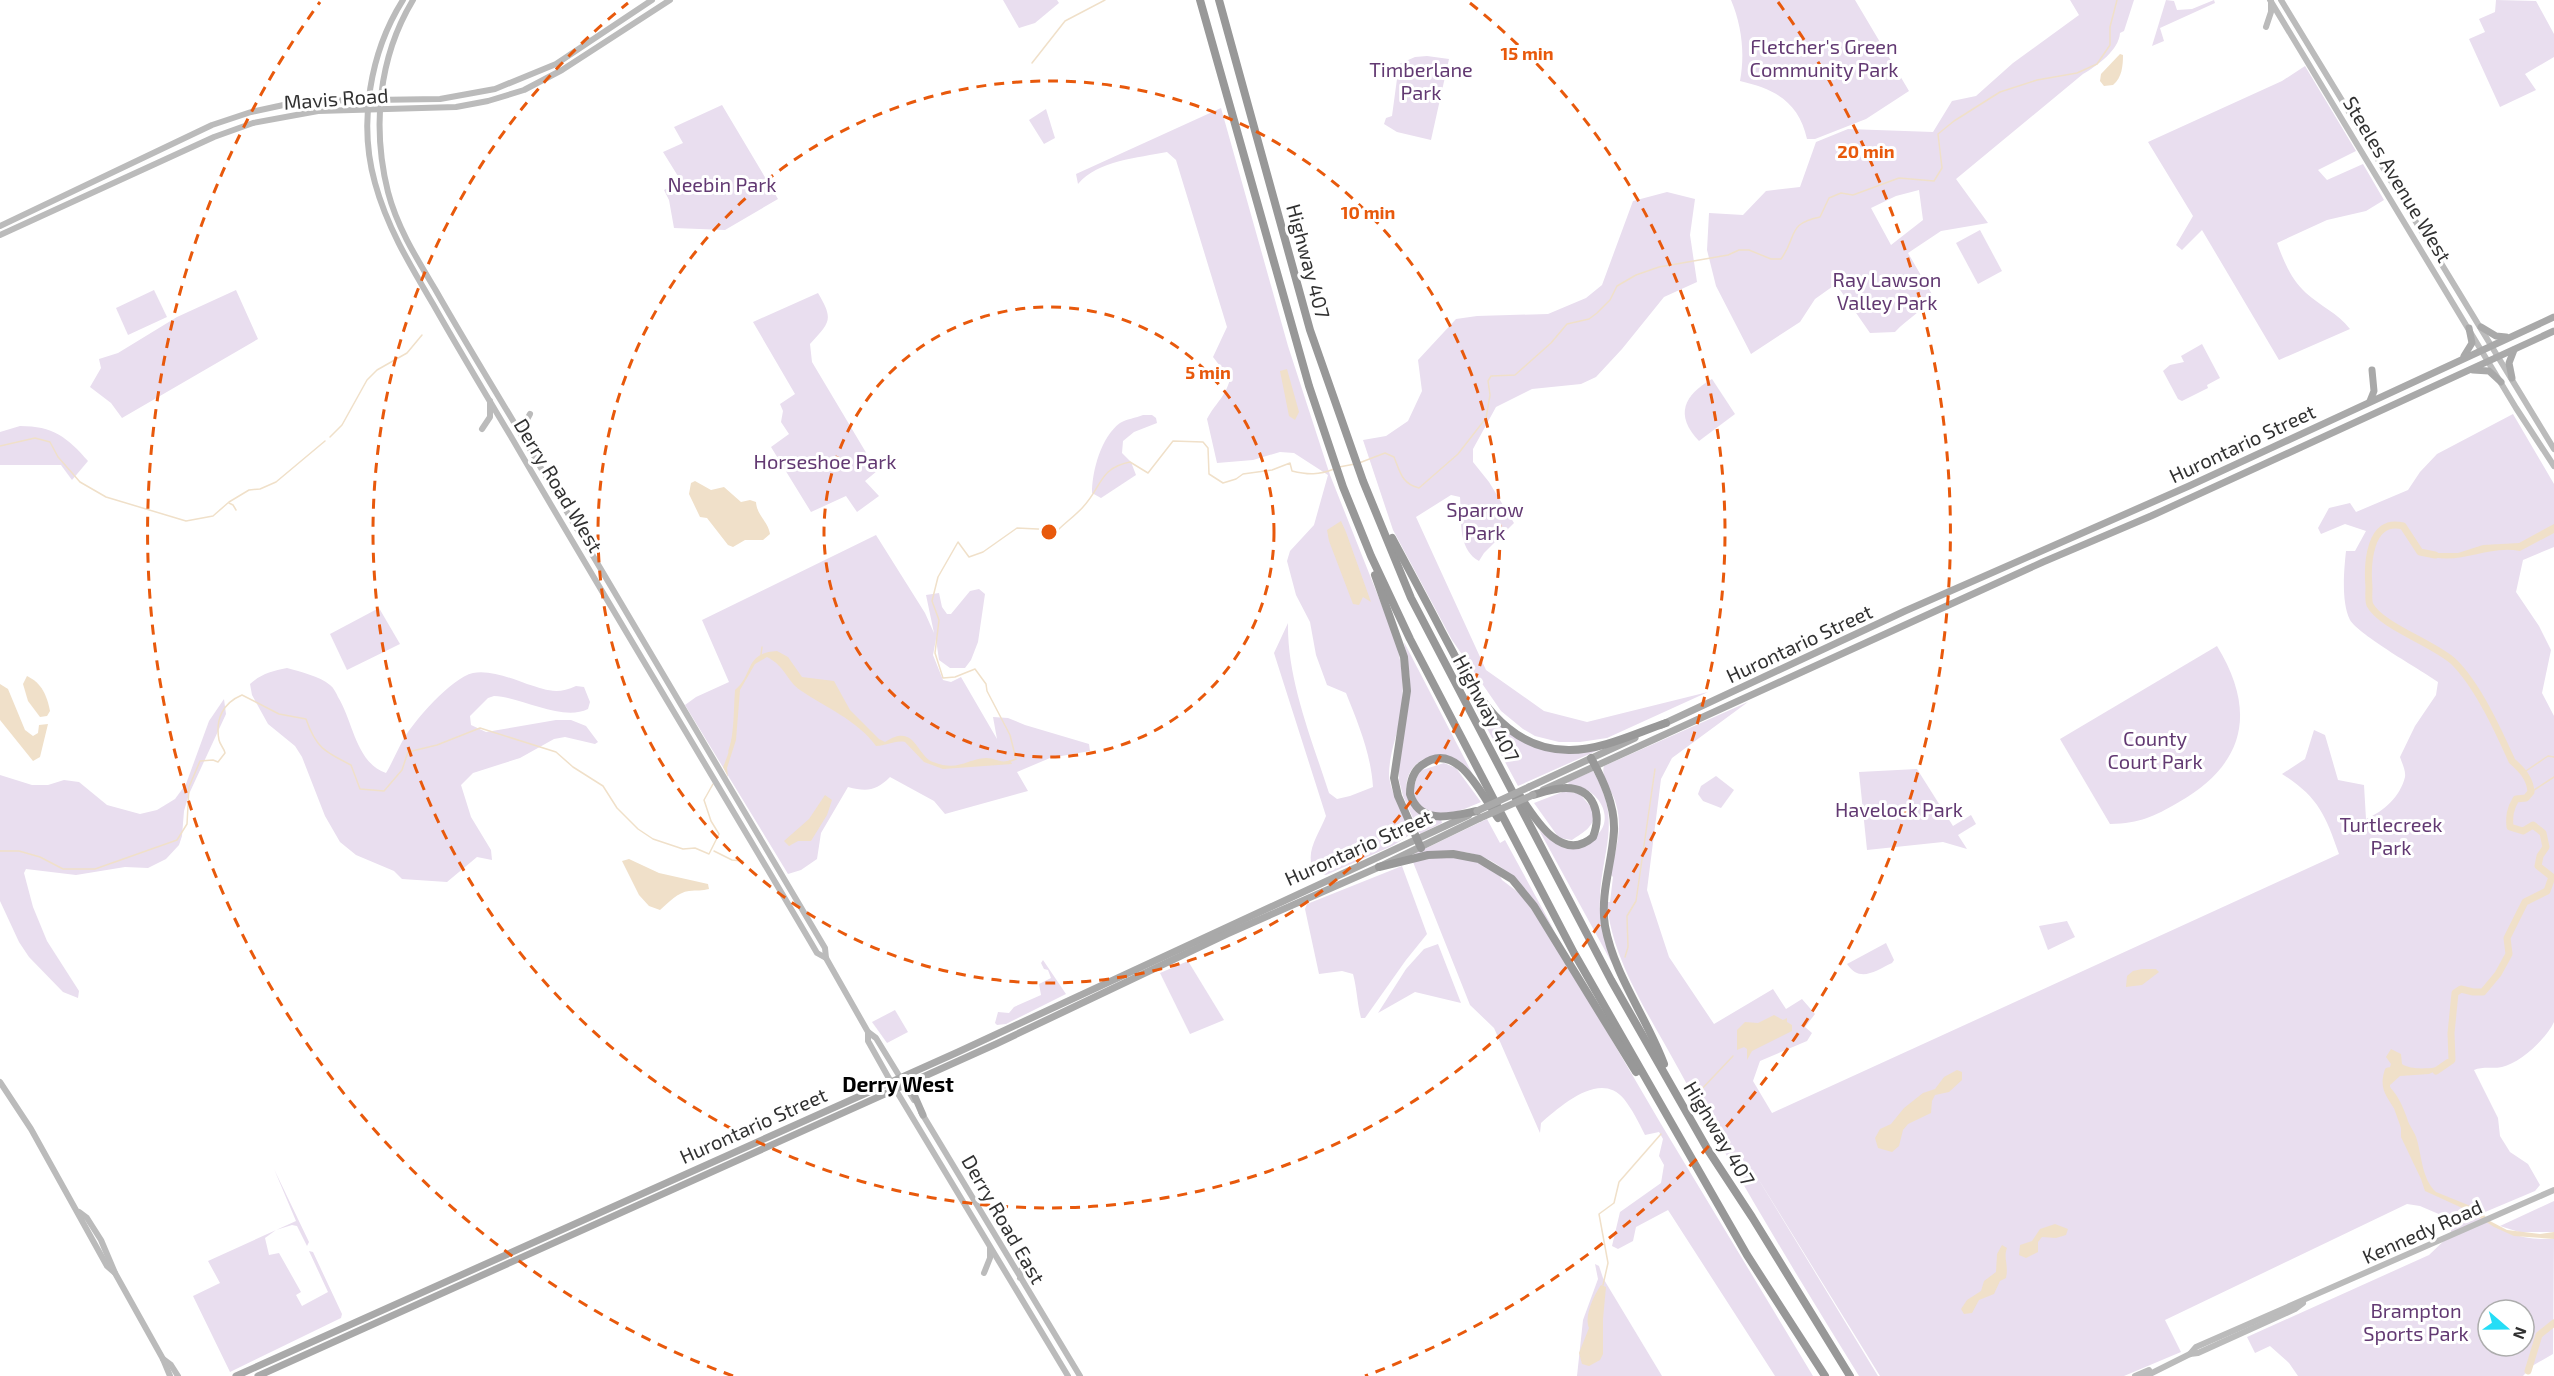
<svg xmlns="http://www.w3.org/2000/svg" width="2554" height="1376" viewBox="0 0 2554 1376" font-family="'Exo 2',sans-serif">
<rect width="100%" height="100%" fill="#fff"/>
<g fill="#e9deef" fill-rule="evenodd">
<polygon points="1003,0 1057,0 1059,3 1035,23 1019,28"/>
<path d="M1731,0H1855L1909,91L1866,119L1815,139H1807C1799,102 1775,89 1740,81C1745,54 1742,26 1731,0Z"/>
<path d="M2070,0H2134L2124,31L2120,33C2119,50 2097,66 2083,74L1956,179L1988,223L1941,231L1908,253L1933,296C1922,312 1908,318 1895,332L1870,333L1836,284L1815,299L1800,322L1751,354L1716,286L1707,250L1709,213L1743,215L1766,191L1800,187L1816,142L1848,129L1933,132L1952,101L1976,96L2013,63L2079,15ZM1919,190L1923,220L1891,245L1871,208L1896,196Z"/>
<polygon points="2166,0 2174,1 2177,10 2192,9 2214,0 2215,3 2160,28 2164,41 2152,46"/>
<polygon points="2496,0 2536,1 2554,34 2554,57 2525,74 2536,90 2500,107 2469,39 2485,32 2479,19 2495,12"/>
<polygon points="1427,56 1449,59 1431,140 1397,132 1384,124 1386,118 1392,116 1399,64 1415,57"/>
<path d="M2305,66L2356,151L2318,170L2327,180L2363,164L2384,200L2366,211L2327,220L2277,243C2284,262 2291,279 2306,293C2320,306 2338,313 2350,329L2279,360L2202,230L2182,250L2176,245L2193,216L2148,142L2282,81Z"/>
<polygon points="722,105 778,199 725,230 674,228 669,200 664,190 681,181 663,152 683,143 674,127"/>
<path d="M1221,108L1288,346L1330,475L1394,636C1403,664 1405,691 1400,720C1396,738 1389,756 1389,775C1390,795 1411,824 1408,836L1392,846L1326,875L1315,872C1303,854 1319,834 1326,816L1274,653L1288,623C1287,680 1312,740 1329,793L1337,799L1350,796L1373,787C1371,754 1358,723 1346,693L1327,685L1316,655L1310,622L1296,595L1287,561L1290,551L1314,525L1328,475L1294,453L1280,452L1253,460L1217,463L1207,419C1216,402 1225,398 1230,379L1213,357L1227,327L1176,160L1167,152C1138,158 1098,160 1078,184L1076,174Z"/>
<polygon points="1046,109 1055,138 1044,144 1029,120"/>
<path d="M1667,192L1695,199L1690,235L1697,282L1664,297L1622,349L1596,377L1581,384L1532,389L1496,407L1473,449V462L1489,482L1514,523L1484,553L1479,561C1457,549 1462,519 1460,497L1451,495L1416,517L1486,670L1544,711L1587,722L1708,692L1607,738L1580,742H1559L1535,736L1523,729L1501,711L1452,640L1393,530L1363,440L1386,436L1408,421L1422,391L1418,360L1456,319L1477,316L1548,314L1586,298L1602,285L1633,201Z"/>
<polygon points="1980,230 2002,271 1978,284 1956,243"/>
<polygon points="154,290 167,317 128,335 116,308"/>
<polygon points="236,290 258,339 122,418 111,403 90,387 101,368 99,359 118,353 177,317"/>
<path d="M818,293C834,320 830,322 810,344L812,362L877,471L865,481L879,496L857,512L846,496L811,512L771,447L789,434L781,422L783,411L780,404L795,394L753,322Z"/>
<polygon points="2202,344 2220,378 2207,385 2208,388 2182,401 2178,399 2163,371 2170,365 2184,362 2181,356"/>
<path d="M1712,379L1735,414L1699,441C1674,415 1684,395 1712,379Z"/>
<path d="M2513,414L2554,484V547L2523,560L2516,592L2539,626L2551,650L2542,693L2554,716V1022C2546,1039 2520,1063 2502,1067C2493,1069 2483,1066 2474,1070L2498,1118L2500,1136L2510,1152L2528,1164L2540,1185L2535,1191L2478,1215C2502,1234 2524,1240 2554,1239L2553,1354L2532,1366L2523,1376H2298L2289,1363L2270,1346L2255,1353L2247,1337L2429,1255L2449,1236L2455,1221L2420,1206L2407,1204L2165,1320L2181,1352L2124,1376H1880L1754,1172L1878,1376H1859C1796,1275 1735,1173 1678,1068C1651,1018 1611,959 1607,902H1610L1613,877L1610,874C1616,850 1623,828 1616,804C1613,791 1600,777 1604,766L1748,702L1672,758L1661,779L1647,890L1669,957L1714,1024L1773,989L1786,1009L1802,999L1815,1014L1805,1027L1812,1033L1807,1041L1760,1061L1753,1081L1772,1113L2339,854C2325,814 2318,797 2282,774L2305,759L2314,730L2325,735L2338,780L2364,785L2366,819C2384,811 2400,797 2405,777C2406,771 2402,763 2400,757L2415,726L2436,695L2438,682C2421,670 2359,635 2350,620C2341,602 2344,570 2346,551H2355L2366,531L2345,524L2321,534L2318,528L2329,508L2350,503L2356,512L2408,490L2420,472L2437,454ZM2488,1310H2524V1346H2488Z"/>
<path d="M1143,415H1152L1156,418L1157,423L1134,432L1123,441L1122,453L1131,462L1136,475L1101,498L1092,493C1092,471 1101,437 1120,423C1126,419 1136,418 1143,415Z"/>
<path d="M20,426C53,426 67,437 88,461L72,480L61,465H0V432Z"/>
<path d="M876,535L925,613L934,633L926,595L939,593L942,607L947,614H951L970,591L979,589L985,594L978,642L971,660L965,668H950L939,660L936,639L933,655L943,680L951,682L961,677L997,739L993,717L1008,718L1025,725L1089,744L1090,751L1050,758L1017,772L1028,791L945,814L934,801L890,777C876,791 867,792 848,787L821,833L817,859L801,870L788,874L685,705L696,697L729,682L702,620Z"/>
<polygon points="379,608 400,644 347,670 330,634"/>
<path d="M1404,642L1472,773C1410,720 1377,813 1441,819L1442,823L1420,834L1403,796L1399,780V763L1410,677Z"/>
<path d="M2217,646C2256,710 2247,763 2179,802C2153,817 2141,823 2110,824L2060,739Z"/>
<path d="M287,668C301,672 319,676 330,685C334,688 336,693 338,697C353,721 356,763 386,773C392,763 397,751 403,740C414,721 451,678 473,673C490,670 511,678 527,684C546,690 557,695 576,686L584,687L590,702L588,709C562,722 522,697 494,696L488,698L470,716L471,725L486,732L556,720H571L586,726L598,742L595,744L565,737L554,739L520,758L473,773L461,785L471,817L491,850L492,860L477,857L447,882L402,879L394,871L356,855L340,842L325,816L302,757L295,746L268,724L252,695L250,684C261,674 272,671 287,668Z"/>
<path d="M1462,682C1489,716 1518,752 1565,753C1580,754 1599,747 1614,743L1518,786Z"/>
<polygon points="224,699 226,714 189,794 184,811 182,836 179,845 166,859 148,868 125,867 76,875 26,869 24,873 33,907 47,941 79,991 78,998 63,992 29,957 19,942 0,901 0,775 32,785 48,785 64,780 79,782 107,805 140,814 157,810 175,799 186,784 209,721"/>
<path d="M1444,763L1456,768L1481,802C1458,812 1421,829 1413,789L1419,771Z"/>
<polygon points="1917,769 1953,826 1971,815 1976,824 1958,835 1967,849 1943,842 1867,850 1859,772"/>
<path d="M1593,771C1622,821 1603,846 1600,897C1598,921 1605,944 1613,965L1539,830L1549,839L1563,846C1572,844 1588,843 1595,837C1618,819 1597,785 1569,785L1568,782Z"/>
<polygon points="1716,776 1734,790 1721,808 1703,801 1698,794 1701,786"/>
<path d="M1565,791L1580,794L1595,812C1594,827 1584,832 1572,840L1559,838L1534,803Z"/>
<path d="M1487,819L1500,843L1505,840L1554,930C1512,870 1489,838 1410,856Z"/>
<path d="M1443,856L1476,861L1499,874L1502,880L1523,896L1572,972L1661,1124L1813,1376H1775L1668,1210L1636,1227L1633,1241L1618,1249L1612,1246L1620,1212L1661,1183L1664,1165L1659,1156L1663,1139L1659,1132L1645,1135C1639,1123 1632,1109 1624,1099C1600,1070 1561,1106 1541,1123L1540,1133L1494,1028L1470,1005L1413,862Z"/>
<path d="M1402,866L1427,934L1406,960L1365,1018H1361C1357,1003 1357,989 1353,974L1342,971L1319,974L1305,909L1307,904Z"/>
<polygon points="2067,921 2075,937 2048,950 2039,926"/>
<path d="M1886,943L1894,960L1892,963C1875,971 1860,983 1847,964Z"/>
<polygon points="1438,944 1461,1003 1415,992 1378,1013 1406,969 1424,949"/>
<polygon points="1043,960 1066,994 1006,1024 997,1025 995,1023 998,1012 1009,1013 1014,1007 1041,995 1039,984 1051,978 1048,970 1044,969 1041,963"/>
<polygon points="1188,961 1224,1020 1190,1034 1160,973"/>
<polygon points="895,1010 908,1032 887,1043 872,1022"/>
<polygon points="274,1169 309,1242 307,1246 297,1226 292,1225 276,1230 265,1238 269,1255 279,1253 301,1292 296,1295 302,1306 328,1292 309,1251 313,1252 342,1314 341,1318 230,1372 193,1296 220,1283 208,1261 296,1221"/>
<polygon points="2554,1201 2554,1232 2519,1232 2500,1226"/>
<polygon points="1595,1264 1599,1266 1603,1278 1662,1376 1577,1376 1583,1320 1598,1279"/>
</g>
<g fill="#f0e0c9">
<path d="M2120,54L2123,55C2123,65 2122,78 2113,85L2104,86L2100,81L2101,74Z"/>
<polygon points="1287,369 1299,412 1295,420 1289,416 1280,371"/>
<path d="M695,481L711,490L724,487L741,502L750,500L756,502C757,516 768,521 770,534L763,540H745L733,547L728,545L707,518L700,517L689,494L691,483Z"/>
<polygon points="1341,521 1346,532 1371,602 1363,597 1359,605 1353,604 1329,541 1327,530"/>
<path d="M2554,524V533L2520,551C2488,544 2458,567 2426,555L2427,553H2458L2483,545L2519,543Z"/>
<path d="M777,651L788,657L802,677L834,681L850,710L879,739L885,742C915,722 916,755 933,762C959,772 965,759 987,758C995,758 1001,764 1010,760L1012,764L943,769L924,762L905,742C895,740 886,746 876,746C856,719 826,708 800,690C787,681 785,666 767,657L755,664L740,690L736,740L727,768L728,777L723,767C735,742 733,717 735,690C754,674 744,653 777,651Z"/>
<path d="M27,676C42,683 47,696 50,711L47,716L40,717L28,701L23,684Z"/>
<polygon points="0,684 8,689 25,730 33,736 38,733 39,725 48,724 40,757 33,761 0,720"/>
<polygon points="825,795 832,800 827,815 811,841 798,841 789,846 784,841 809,819"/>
<path d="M629,859L659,873L708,884L709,889C702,891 697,890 689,891C678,892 668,903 660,910L649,906L639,895L622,861Z"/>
<polygon points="2142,969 2156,969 2159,972 2142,985 2126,987 2127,976 2133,971"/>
<polygon points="1774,1015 1783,1020 1787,1018 1787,1022 1792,1025 1792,1031 1752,1051 1747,1060 1747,1049 1744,1047 1737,1050 1737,1030 1745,1022 1758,1023"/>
<path d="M2391,1049L2401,1054L2402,1064C2412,1071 2434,1068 2446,1066L2429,1074L2400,1076L2389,1086C2399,1097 2402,1105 2407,1118C2409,1126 2415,1132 2417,1140C2422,1157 2422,1179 2436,1192L2478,1209L2490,1221L2507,1230L2540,1234L2554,1232V1239L2514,1236L2494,1227L2471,1212L2425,1191L2421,1179L2401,1137V1128L2385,1083L2391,1064L2386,1057Z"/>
<polygon points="1957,1070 1962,1072 1962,1080 1949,1092 1935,1095 1932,1101 1931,1113 1908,1124 1903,1130 1899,1146 1892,1152 1878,1148 1875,1138 1880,1129 1891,1124 1904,1108 1923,1093 1935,1089 1944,1077"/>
<polygon points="2055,1224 2068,1229 2066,1235 2056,1238 2042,1237 2038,1242 2038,1252 2026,1258 2019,1255 2020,1245 2032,1241 2040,1229"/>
<path d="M2002,1245L2007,1248C2003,1258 2009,1265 2006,1278L2000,1281L1994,1294L1979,1300L1972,1313L1964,1314L1961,1309L1967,1300L1981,1291L1984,1281L1996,1272L1997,1254Z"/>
<path d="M1601,1285L1606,1287L1603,1319V1354L1600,1360L1589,1366L1582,1364L1579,1353L1589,1328C1584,1316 1594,1295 1601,1285Z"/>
</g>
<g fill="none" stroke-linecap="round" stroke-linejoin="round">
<g stroke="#f0e0c9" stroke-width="1.5">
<polyline points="1032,63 1065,21 1105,0"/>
<polyline points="330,437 342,425 367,380 377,370 407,353 422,335"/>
<polyline points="0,446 35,438 50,442 58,457 80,482 106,497 186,521 213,516 229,502 249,490 260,489 276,482 325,441"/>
<path d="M1359,463L1385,453L1394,457C1400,472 1402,484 1419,488L1458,454L1486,418L1490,395L1488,381L1491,376L1515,375L1551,343L1567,324L1589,319L1597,313L1610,300L1617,286L1636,275L1659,267L1728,255L1739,250H1749L1771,259H1781C1798,236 1786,224 1820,217L1829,198L1841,193L1853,195L1899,178L1934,181L1942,168L1938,134L1954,121L2000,92L2037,80L2077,73L2097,64L2110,45V27L2117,0"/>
<polyline points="1339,467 1355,464"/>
<polyline points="229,503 233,505 236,510"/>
<polyline points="761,655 762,647"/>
<polyline points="729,751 733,738"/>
<path d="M1008,762L1016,759L1010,735L987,691L986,684L975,669L955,677L943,678L935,653L939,620L932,601L938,577L958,542L969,557L983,552L1017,528L1058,530C1066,522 1076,515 1083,507C1102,487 1099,468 1130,462L1148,473L1173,441L1203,442L1208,448L1209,474L1223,483L1236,479L1243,474L1272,470L1290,463L1292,471C1308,475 1319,475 1334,469"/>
<polyline points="2523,773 2548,756 2554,757"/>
<polyline points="2531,792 2554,777"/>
<path d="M0,851H19L40,857L63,869H95L177,840L187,824L189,787L200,761L213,760L218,762L225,753C224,748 220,745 219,740C215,719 223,703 242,695L279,714L306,719C316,748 325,752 351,765L360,789L384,791L402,770L408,752L437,745L480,728L556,752L573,767L603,786L617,808L638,829L653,839L683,849L695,848L709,854L719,834L711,821L704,800L713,784"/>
<polyline points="714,851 732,860 743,861"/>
<polyline points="1625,957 1628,947 1627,916 1636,901 1655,769"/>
<polyline points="1698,1093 1733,1056"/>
<polyline points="1603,1285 1608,1263 1599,1214 1614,1203 1619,1182 1661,1134"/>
</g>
<g stroke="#f0e0c9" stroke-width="7">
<path d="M2435,555L2420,552L2403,526C2369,517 2367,565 2369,587C2369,592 2368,601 2370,605C2381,626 2435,644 2454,662C2478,686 2498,730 2512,761C2522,770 2530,778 2531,792L2526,798L2516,799C2510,809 2509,816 2510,827L2523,831L2533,825L2543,833L2546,847L2540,856L2538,866L2552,877L2547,891L2525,902L2507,938L2509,954L2498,974L2483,992H2473L2461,989L2455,993L2451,1033L2452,1060L2436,1071"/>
<path d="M2396,1105C2388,1093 2383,1086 2388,1071L2396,1070"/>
<polyline points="2528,1371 2539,1335 2554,1323"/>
</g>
<g stroke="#bbb" stroke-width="6">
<path d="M403,0C370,52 358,123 375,183C387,227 410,265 433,304C459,350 486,395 513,440C613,612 716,781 817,953L826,958"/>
<path d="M413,0C378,58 372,128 388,192C397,227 417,259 435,289C460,333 486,376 512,419C616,595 719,772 825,948L826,958L868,1032L876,1038L914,1100"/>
<polyline points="2270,0 2516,408 2554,466"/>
<polyline points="2281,0 2554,449"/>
<polyline points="2266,27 2271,12 2271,1"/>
<polyline points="0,226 212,125 251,112 302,101 440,99 495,89 556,64 652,0"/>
<polyline points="0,235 214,137 253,123 318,111 456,107 488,101 524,90 562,70 670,0"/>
<polyline points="482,429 490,417 490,401"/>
<polyline points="523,438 524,425 530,414"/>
<polyline points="868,1032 868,1041 891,1082 1068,1376"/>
<polyline points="0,1082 31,1129 107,1266 115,1273"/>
<polyline points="921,1112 1080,1376"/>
<polyline points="79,1212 87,1218 101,1240 115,1273 163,1359 170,1376"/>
<polyline points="984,1273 990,1258 990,1248"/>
<polyline points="1020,1278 1025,1251"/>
<polyline points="2190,1354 2196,1347 2554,1190"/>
<polyline points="163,1359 171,1365 178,1376"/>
<polyline points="2135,1376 2149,1370"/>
<polyline points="2146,1376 2190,1354 2198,1353 2295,1309 2303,1303"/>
</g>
<g stroke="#a9a9a9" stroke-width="7">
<polyline points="2481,327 2496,336 2506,337"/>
<polyline points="2464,356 2472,343 2469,328"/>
<polyline points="2473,370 2489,371 2501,382"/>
<polyline points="2512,378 2509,363 2514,350"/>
<polyline points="2370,401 2374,391 2372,370"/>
<polyline points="1661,725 1905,611 2189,486 2554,317"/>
<polyline points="1529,787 1635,738"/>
<polyline points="1543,790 2043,562 2151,516 2554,331"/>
<polyline points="913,1080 912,1090 923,1115"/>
<polyline points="236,1376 958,1052 1469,815"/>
<polyline points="258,1376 996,1044 1227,934 1379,867 1480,818"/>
</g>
<g stroke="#989898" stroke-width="8">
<polyline points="1200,0 1309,386 1343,487 1371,556 1410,639 1574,953 1747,1255 1825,1376"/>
<polyline points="1219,0 1310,330 1363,481 1411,598 1611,980 1708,1150 1752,1217 1850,1376"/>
<path d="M1392,538C1408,568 1425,599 1441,630C1469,682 1500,751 1570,750C1602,750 1636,733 1666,723"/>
<polyline points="1375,575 1404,657 1407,691 1394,778 1398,796 1421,848"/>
<path d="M1591,758C1603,780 1615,805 1614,831C1612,864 1600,893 1605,926C1614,975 1647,1018 1664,1064"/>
<path d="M1520,796C1535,819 1562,864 1593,837C1602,814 1594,788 1566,788C1555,788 1543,792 1533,795"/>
<path d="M1477,811C1452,816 1420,826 1410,794C1410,783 1412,772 1422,765C1457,738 1482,796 1498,818"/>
<polyline points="1379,867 1428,855 1453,854 1479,859 1512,879 1534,906 1636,1072"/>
</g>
<g stroke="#a9a9a9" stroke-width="7">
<polyline points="1477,811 1529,787"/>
<polyline points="1480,818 1533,795"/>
</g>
</g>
<g fill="none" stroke="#e8590c" stroke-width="3" stroke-dasharray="10 8">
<circle cx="1049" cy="532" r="225"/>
<circle cx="1049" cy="532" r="451"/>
<path d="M1470 3A676 676 0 1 1 628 3"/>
<path d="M733 1376A901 901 0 0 1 320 2M1778 2A901 901 0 0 1 1365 1376"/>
</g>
<g text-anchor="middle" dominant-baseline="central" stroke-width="6" stroke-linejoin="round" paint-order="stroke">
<g font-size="20" fill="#623972" stroke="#fff">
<text x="1824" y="46">Fletcher's Green<tspan x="1824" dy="23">Community Park</tspan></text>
<text x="1421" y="69">Timberlane<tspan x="1421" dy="23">Park</tspan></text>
<text x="722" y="184">Neebin Park</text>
<text x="1887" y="279">Ray Lawson<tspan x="1887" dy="23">Valley Park</tspan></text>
<text x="825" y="461">Horseshoe Park</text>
<text x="1485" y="509">Sparrow<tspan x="1485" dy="23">Park</tspan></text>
<text x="2155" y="738">County<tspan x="2155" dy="23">Court Park</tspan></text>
<text x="1899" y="809">Havelock Park</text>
<text x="2391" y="824">Turtlecreek<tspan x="2391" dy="23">Park</tspan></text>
<text x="2416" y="1310">Brampton<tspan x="2416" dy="23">Sports Park</tspan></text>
</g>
<g font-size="20" fill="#313131" stroke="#fff">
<text transform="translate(336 98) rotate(-4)">Mavis Road</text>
<text transform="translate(2398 179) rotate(59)">Steeles Avenue West</text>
<text transform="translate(1309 261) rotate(75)">Highway 407</text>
<text transform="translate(2242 443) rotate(-25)">Hurontario Street</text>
<text transform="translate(559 485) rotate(59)">Derry Road West</text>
<text transform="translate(1799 643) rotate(-25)">Hurontario Street</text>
<text transform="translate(1487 708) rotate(62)">Highway 407</text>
<text transform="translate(1358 847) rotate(-24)">Hurontario Street</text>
<text transform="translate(753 1125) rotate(-24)">Hurontario Street</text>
<text transform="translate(1720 1133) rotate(59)">Highway 407</text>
<text transform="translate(1004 1219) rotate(60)">Derry Road East</text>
<text transform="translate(2422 1231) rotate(-24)">Kennedy Road</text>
</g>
<g font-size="21" font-weight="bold" fill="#000" stroke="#fff">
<text x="898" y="1083">Derry West</text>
</g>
</g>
<circle cx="1049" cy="532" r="9" fill="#e8590c" stroke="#fff" stroke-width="3"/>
<g font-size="18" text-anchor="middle" font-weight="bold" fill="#e8590c" stroke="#fff" stroke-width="6" stroke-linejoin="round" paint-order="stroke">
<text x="1527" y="60">15 min</text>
<text x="1866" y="158">20 min</text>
<text x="1368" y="219">10 min</text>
<text x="1208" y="379">5 min</text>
</g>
<g transform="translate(2506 1328) rotate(110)"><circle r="28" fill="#ffffff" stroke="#adadad" stroke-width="1.5"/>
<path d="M0-4.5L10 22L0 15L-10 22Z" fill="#25ddf6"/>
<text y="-9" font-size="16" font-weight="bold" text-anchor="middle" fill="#313131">N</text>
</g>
</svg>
